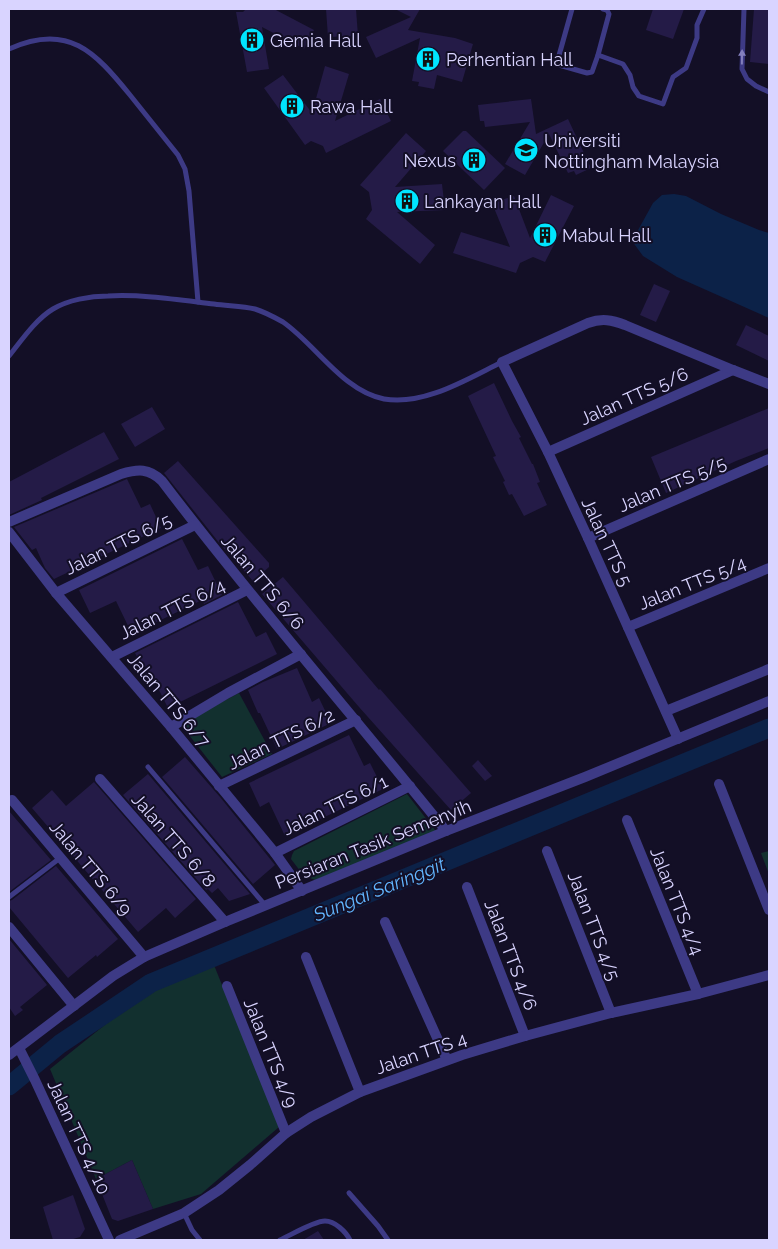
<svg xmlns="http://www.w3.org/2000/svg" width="778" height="1249" viewBox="0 0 778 1249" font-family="Raleway,sans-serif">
<rect width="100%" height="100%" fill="#130f26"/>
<g fill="#12302f">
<polygon points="239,693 272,754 222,777 185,730 184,726 187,720"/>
<polygon points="407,794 438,834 315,880 304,876 291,859 292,855 294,851"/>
<polygon points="769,851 769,874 761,853"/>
<polygon points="214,965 279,1127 201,1194 153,1209 132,1160 96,1179 50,1069 142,995"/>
</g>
<polygon fill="#0c2248" points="674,194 686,196 721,214 759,230 769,233 769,318 677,277 643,256 632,241 653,203 662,195"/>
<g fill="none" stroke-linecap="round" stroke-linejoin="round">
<polyline stroke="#0c2248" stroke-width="19" points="9,1086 60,1044 151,983 769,728"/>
</g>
<g fill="#241b47">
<polygon points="246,9 274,9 314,30 304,49 262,27 269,69 247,72 236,12 243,12"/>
<polygon points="326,9 356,9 358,36 328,37"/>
<polygon points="395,9 420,9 408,30 455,38 473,44 462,82 437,75 434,89 418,86 419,82 412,81 420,38 376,58 366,37 411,17"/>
<polygon points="653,9 684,9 673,39 646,30"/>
<polygon points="754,9 769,9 769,64 750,62"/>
<polygon points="325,66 349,74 335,121 380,99 391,121 326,153 323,146 311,141 305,145 264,88 283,75 312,113"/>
<polygon points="531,99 536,134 568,119 591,168 576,175 574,171 568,173 549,134 525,175 505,164 530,122 485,127 484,121 480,121 478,105"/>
<polygon points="463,131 466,131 505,168 484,190 443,151"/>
<polygon points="406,133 426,151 395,187 442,184 445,210 397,212 435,245 420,264 366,219 372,210 369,192 360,185"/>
<polygon points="551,195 574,206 545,262 533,257 520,263 516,273 453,253 461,232 510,247 492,203 514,196 530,238"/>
<polygon points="654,284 670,291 656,322 640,315"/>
<polygon points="746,325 769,336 769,361 736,345"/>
<polygon points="494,383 512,421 521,437 519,438 532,464 533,464 540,482 537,483 547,505 524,516 512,494 509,495 503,482 505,481 493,457 496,456 468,396"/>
<polygon points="152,407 165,429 135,447 121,424"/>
<polygon points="769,408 769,448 736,461 666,493 651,457"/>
<polygon points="104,432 119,459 41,498 42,500 9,515 9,482"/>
<polygon points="178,461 269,563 269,567 253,581 220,544 164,473"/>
<polygon points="127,479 141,508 150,504 161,528 54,579 45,568 36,548 32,550 14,527"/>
<polygon points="182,539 198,570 208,566 222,595 204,604 202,600 132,634 116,601 90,613 79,590"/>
<polygon points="283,577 379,690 380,689 471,793 451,810 359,707 262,594"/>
<polygon points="238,602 256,637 266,632 277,654 168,708 153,678 149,680 135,653"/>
<polygon points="297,668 312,702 319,698 331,723 277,749 260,713 258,713 248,690 263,682"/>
<polygon points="349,735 364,766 370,763 383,789 285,836 269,802 260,807 249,783"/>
<polygon points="185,757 220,797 275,865 253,884 162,777"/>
<polygon points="478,760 492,776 485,781 472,766"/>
<polygon points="148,774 250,894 229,901 218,888 212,893 208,889 206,890 123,795"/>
<polygon points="94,782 196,899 175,918 166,908 138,932 32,808 52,790 66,806"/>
<polygon points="9,811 51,860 9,892"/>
<polygon points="56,866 118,939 97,957 96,955 68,978 9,907 9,901 12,900"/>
<polygon points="9,939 47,985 20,1007 23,1010 15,1016 9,1007"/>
<polygon points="132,1160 153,1209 118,1221 112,1219 96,1179"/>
<polygon points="73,1195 85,1229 80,1237 70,1240 53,1240 43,1207"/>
<polygon points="318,1231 324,1240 303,1240"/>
</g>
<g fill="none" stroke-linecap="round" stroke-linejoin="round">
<g stroke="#3d3a85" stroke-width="5">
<polyline points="572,9 558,59 559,65 587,73 592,72 598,55 609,14 607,10 603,9"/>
<polyline points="744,9 742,69 747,79 756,86 769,92"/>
<path d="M9,49C68,22 95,52 130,95C146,115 162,135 178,155L185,169L189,191L198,302"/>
<polyline points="598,55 623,64 630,75 633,87 639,96 663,104 673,77 686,68 697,38 697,25 704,9"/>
<path d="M9,356C21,341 36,319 53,309C68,300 90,296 108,296C141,294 180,300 214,304C227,306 242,306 255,309C265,312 274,317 283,322C316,345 343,391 384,399C424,406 467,379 502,362"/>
<polyline points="148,767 265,905"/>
<polyline points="9,897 60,858"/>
<polyline points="349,1193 378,1226 388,1240"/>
<polyline points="184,1213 192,1230 200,1240"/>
<path d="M280,1240C291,1235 314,1221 325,1221C335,1221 346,1232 350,1240"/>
</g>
<g stroke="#3d3a85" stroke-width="10">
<polyline points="548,452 733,370"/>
<path d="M9,522L121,474C138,469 149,468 162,481C253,601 352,714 446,831"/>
<polyline points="9,532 56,593 171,727 275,853 302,891"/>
<polyline points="588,538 769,459"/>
<polyline points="56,593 195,525"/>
<polyline points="628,627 769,568"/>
<polyline points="112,657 247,590"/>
<polyline points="666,711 769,669"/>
<polyline points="171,727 228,693 301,654"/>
<path d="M678,739L588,538L548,452L502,362L588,323C602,318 612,320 625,325L733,370L769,384"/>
<polyline points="100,779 225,922"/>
<polyline points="719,784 769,910"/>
<polyline points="219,786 356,720"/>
<polyline points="12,800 144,957"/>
<polyline points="627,820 698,994"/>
<polyline points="547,851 611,1013"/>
<polyline points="275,853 410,786"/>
<polyline points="467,887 525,1036"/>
<polyline points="385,922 447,1060"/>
<polyline points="9,927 74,1006"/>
<polyline points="306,957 360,1092"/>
<polyline points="227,986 286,1133"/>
<polyline points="19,1048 35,1080 109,1240"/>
<polyline points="9,1055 113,976 144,957 225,922 446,831 585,777 769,701"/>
<polyline points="120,1240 184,1213 219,1190 250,1165 286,1133 311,1117 360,1092 462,1055 525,1036 611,1013 698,994 769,975"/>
</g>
</g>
<defs><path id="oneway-solid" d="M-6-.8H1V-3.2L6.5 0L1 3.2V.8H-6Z" transform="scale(1.25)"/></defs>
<use fill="#837fbc" href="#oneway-solid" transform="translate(742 57) rotate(-89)"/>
<defs>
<symbol id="building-disc" viewBox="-11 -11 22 22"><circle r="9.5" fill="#00e5ff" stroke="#130f26"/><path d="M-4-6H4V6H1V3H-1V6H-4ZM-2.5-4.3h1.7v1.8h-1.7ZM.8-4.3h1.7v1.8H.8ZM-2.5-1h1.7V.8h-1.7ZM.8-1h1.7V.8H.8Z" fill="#111"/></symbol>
<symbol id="university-disc" viewBox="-11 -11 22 22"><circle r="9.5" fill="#00e5ff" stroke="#130f26"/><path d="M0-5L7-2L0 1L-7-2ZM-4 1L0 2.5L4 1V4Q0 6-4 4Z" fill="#111"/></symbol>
</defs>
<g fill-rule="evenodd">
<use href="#building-disc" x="238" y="26" width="28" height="28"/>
<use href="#building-disc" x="414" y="45" width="28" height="28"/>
<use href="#building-disc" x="278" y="92" width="28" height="28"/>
<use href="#university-disc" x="512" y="136" width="28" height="28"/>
<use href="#building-disc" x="460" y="146" width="28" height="28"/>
<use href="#building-disc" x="393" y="187" width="28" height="28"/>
<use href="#building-disc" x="531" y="221" width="28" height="28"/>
</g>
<g text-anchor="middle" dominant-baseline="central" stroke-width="4" stroke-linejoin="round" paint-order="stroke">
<g font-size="18" fill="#d9d4ff" stroke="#130f26" text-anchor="start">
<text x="270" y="40">Gemia Hall</text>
<text x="446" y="59">Perhentian Hall</text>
<text x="310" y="106">Rawa Hall</text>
<text x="544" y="140">Universiti<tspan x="544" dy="21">Nottingham Malaysia</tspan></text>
<text x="456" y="160" text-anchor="end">Nexus</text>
<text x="424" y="201">Lankayan Hall</text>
<text x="562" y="235">Mabul Hall</text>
</g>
<g font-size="18" fill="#d9d4ff" stroke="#130f26">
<text transform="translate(634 396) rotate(-24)">Jalan TTS 5/6</text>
<text transform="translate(672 484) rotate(-23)">Jalan TTS 5/5</text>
<text transform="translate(607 542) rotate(65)">Jalan TTS 5</text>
<text transform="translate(118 544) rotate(-26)">Jalan TTS 6/5</text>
<text transform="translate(263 582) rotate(50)">Jalan TTS 6/6</text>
<text transform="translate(692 583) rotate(-22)">Jalan TTS 5/4</text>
<text transform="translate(172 609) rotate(-26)">Jalan TTS 6/4</text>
<text transform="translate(169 700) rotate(50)">Jalan TTS 6/7</text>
<text transform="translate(281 739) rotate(-26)">Jalan TTS 6/2</text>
<text transform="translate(335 805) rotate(-26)">Jalan TTS 6/1</text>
<text transform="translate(174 840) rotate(49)">Jalan TTS 6/8</text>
<text transform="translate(373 844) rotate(-22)">Persiaran Tasik Semenyih</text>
<text transform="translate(91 868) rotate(50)">Jalan TTS 6/9</text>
<text transform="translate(677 901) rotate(68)">Jalan TTS 4/4</text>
<text transform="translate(594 926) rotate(69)">Jalan TTS 4/5</text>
<text transform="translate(511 955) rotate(69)">Jalan TTS 4/6</text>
<text transform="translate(271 1053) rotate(68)">Jalan TTS 4/9</text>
<text transform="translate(421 1053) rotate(-19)">Jalan TTS 4</text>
<text transform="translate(79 1137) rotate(65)">Jalan TTS 4/10</text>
</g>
<g font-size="19" font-style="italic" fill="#62b6ff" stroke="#130f26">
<text transform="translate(379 889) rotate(-22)">Sungai Saringgit</text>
</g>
</g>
<rect width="778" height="1249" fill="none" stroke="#d9d4ff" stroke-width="20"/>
</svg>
